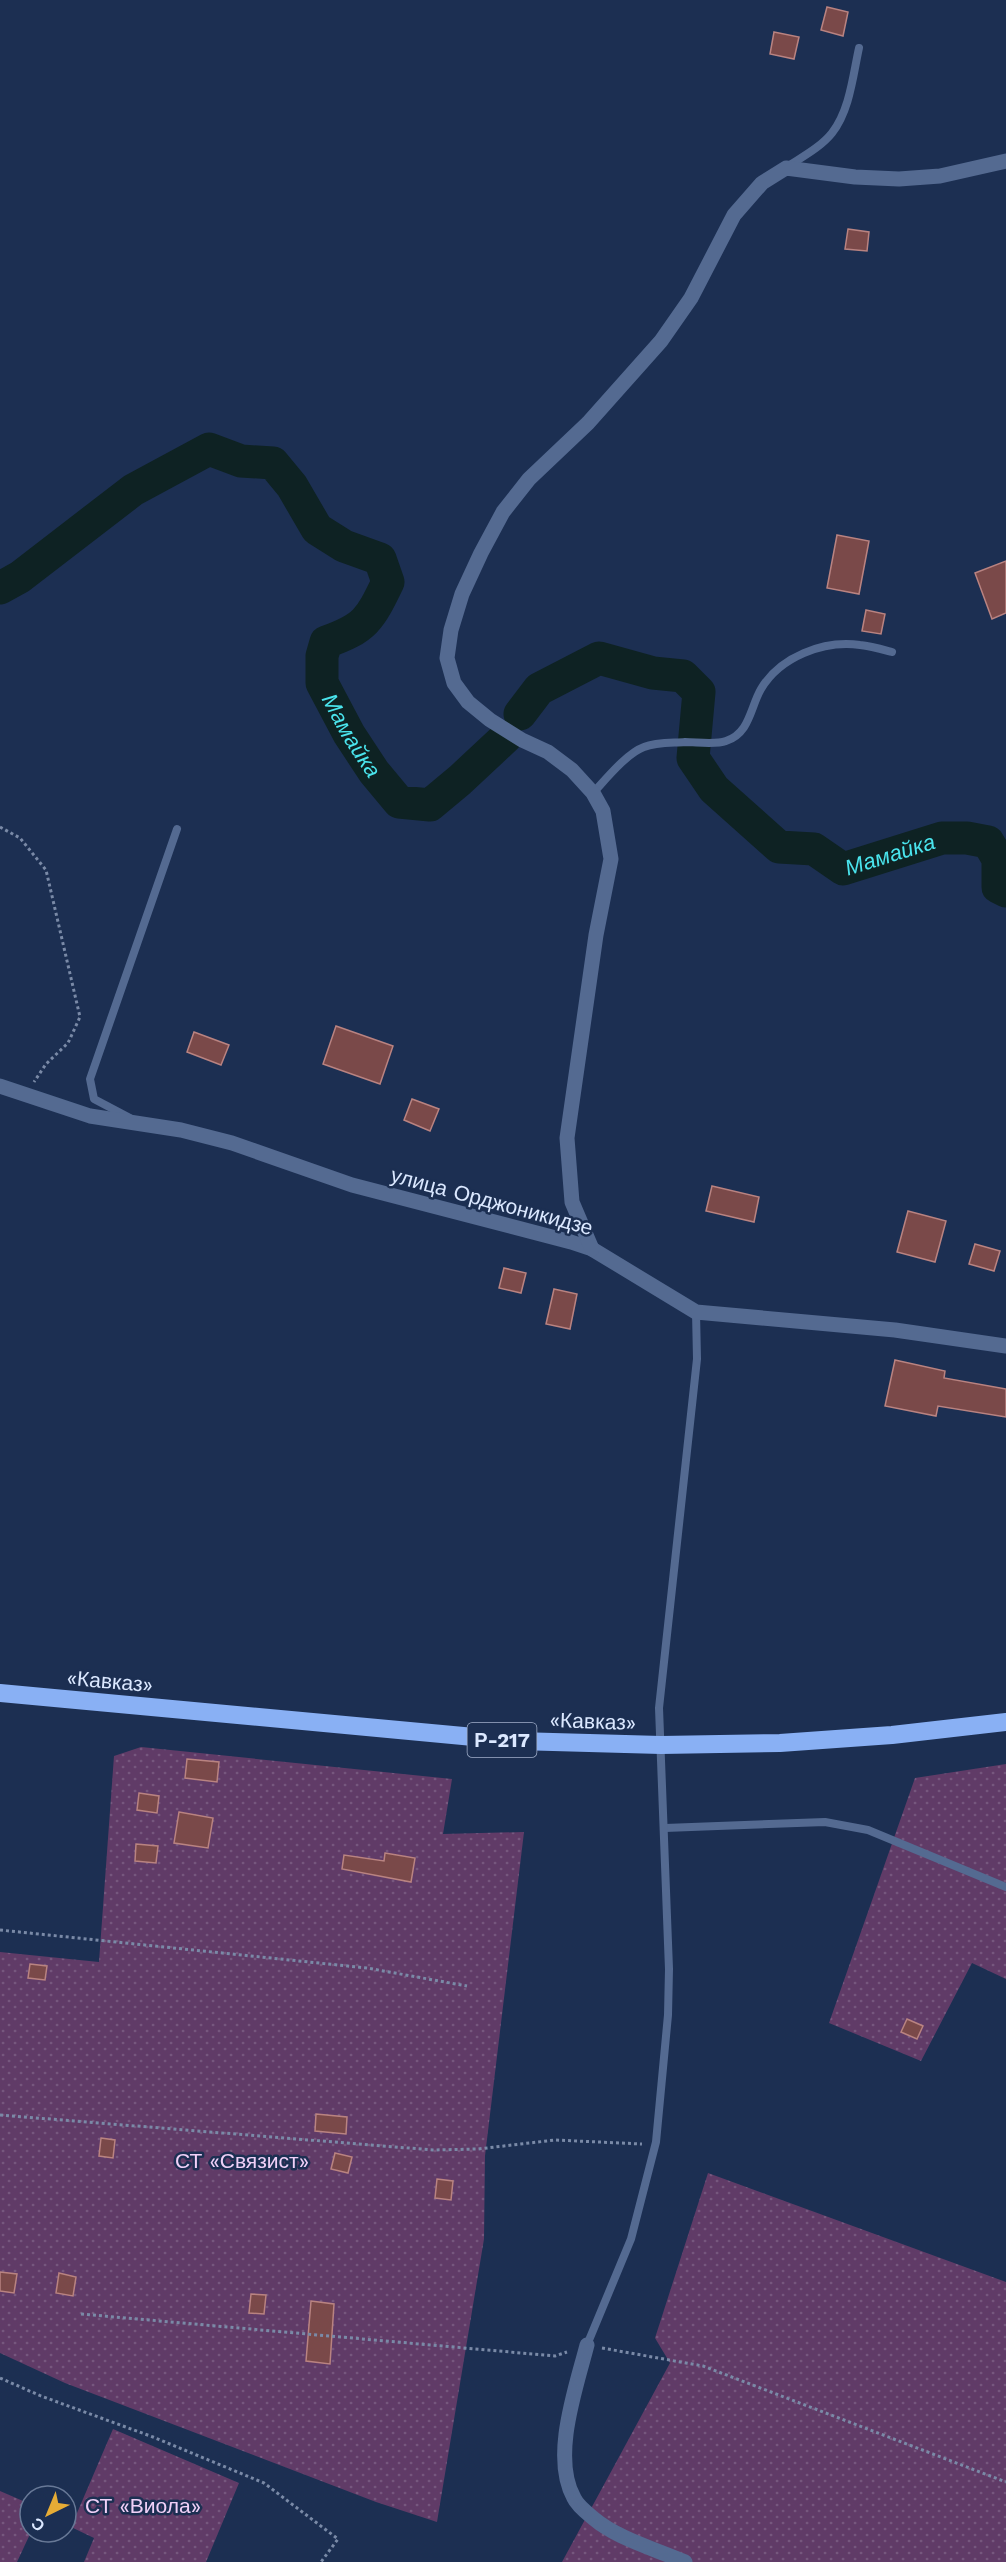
<svg xmlns="http://www.w3.org/2000/svg" width="1006" height="2562" viewBox="0 0 1006 2562" font-family="'Work Sans',sans-serif">
<defs>
<pattern id="garden-dots" width="8" height="8" patternUnits="userSpaceOnUse" patternTransform="scale(1.5)"><rect width="8" height="8" fill="#603b67"/><path d="M2 2h.1M6 6h.1" fill="none" stroke="#76577e" stroke-width="1.8" stroke-linecap="round"/></pattern>
</defs>
<rect width="100%" height="100%" fill="#1c2f52"/>
<g fill="url(#garden-dots)">
<polygon points="141,1747 452,1779 443,1834 524,1832 485,2156 484,2239 437,2522 376,2502 65,2383 0,2353 0,1952 99,1962 114,1756"/>
<polygon points="1006,1764 1006,1979 972,1963 921,2061 829,2023 915,1778"/>
<polygon points="708,2173 1006,2282 1006,2562 562,2562 670,2363 655,2338"/>
<polygon points="113,2429 239,2483 206,2562 84,2562 94,2538 71,2527"/>
<polygon points="0,2491 30,2504 31,2532 17,2562 0,2562"/>
</g>
<g fill="none" stroke-linecap="round" stroke-linejoin="round">
<g stroke="#0e2223" stroke-width="33">
<path id="s1" d="M0,588L20,577L133,490L209,449L241,461L273,463L292,486L317,529L344,546L380,559L388,582C370,619 366,628 326,642L322,656V683L349,734L374,772L399,802L430,805L460,780L506,737"/>
<path id="s2" d="M520,714L539,689L599,658L653,673L683,676L699,692L693,758L714,789L779,847L814,849L843,869L942,838H967L988,842L998,859V887L1006,891"/>
</g>
</g>
<g fill="#7a4949" stroke="#b98381" stroke-width="1.5">
<polygon points="827,7 848,12 843,36 821,30"/>
<polygon points="774,32 799,37 794,59 770,54"/>
<polygon points="848,229 869,232 867,251 845,249"/>
<polygon points="837,535 869,541 859,594 827,588"/>
<polygon points="1006,561 1006,613 992,619 975,573"/>
<polygon points="866,610 885,614 881,634 862,631"/>
<polygon points="336,1026 393,1046 380,1084 323,1064"/>
<polygon points="194,1032 229,1045 221,1065 187,1052"/>
<polygon points="412,1099 439,1109 430,1131 404,1120"/>
<polygon points="712,1186 759,1197 754,1222 706,1211"/>
<polygon points="908,1211 946,1221 935,1262 897,1252"/>
<polygon points="975,1244 1000,1251 994,1271 969,1264"/>
<polygon points="504,1268 526,1273 521,1293 499,1288"/>
<polygon points="554,1289 577,1294 570,1329 546,1324"/>
<polygon points="895,1360 945,1371 944,1378 1006,1389 1006,1417 938,1406 936,1416 885,1406"/>
<polygon points="187,1759 219,1762 217,1782 185,1778"/>
<polygon points="139,1793 159,1796 157,1813 137,1810"/>
<polygon points="179,1812 213,1818 208,1848 174,1843"/>
<polygon points="136,1844 158,1846 156,1863 135,1861"/>
<polygon points="385,1853 415,1858 411,1882 342,1869 344,1855 384,1861"/>
<polygon points="30,1964 47,1966 45,1980 28,1978"/>
<polygon points="907,2019 923,2026 917,2039 901,2032"/>
<polygon points="316,2114 347,2117 346,2134 315,2131"/>
<polygon points="101,2138 115,2140 113,2158 99,2156"/>
<polygon points="335,2153 352,2157 348,2173 331,2169"/>
<polygon points="437,2179 453,2181 451,2200 435,2198"/>
<polygon points="0,2272 17,2274 14,2293 0,2291"/>
<polygon points="59,2273 76,2277 73,2296 56,2293"/>
<polygon points="251,2294 266,2295 264,2314 249,2313"/>
<polygon points="311,2301 334,2304 330,2364 306,2361"/>
</g>
<g fill="none" stroke-linecap="round" stroke-linejoin="round">
<g stroke="#7a8aa7" stroke-width="3" stroke-dasharray="3 3" stroke-linecap="butt">
<polyline points="0,827 20,838 46,870 80,1017 68,1043 46,1064 34,1082"/>
<polyline points="0,1930 367,1968 467,1986"/>
<polyline points="0,2115 433,2150 478,2149 555,2140 642,2144"/>
<polyline points="81,2314 555,2356 567,2352"/>
<polyline points="602,2348 703,2366 1006,2482"/>
<polyline points="0,2378 41,2396 153,2437 264,2483 338,2539 321,2562"/>
</g>
<g stroke="#546a91" stroke-width="8">
<path d="M787,167C802,157 821,147 832,133C850,110 853,75 859,48"/>
<path d="M593,793C606,779 627,753 644,747C656,742 673,743 685,742C697,742 715,745 726,741C750,733 750,708 761,689C780,657 823,640 860,645C871,646 881,649 892,652"/>
<polyline points="130,1118 94,1099 90,1079 177,829"/>
<polyline points="665,1828 825,1822 868,1830 1006,1887"/>
<polyline points="587,2345 631,2239 656,2142 668,2015 669,1969 659,1708 697,1359 696,1312"/>
</g>
<g stroke="#546a91" stroke-width="15">
<polyline points="0,1086 90,1116 181,1130 232,1143 352,1185 571,1242 592,1249 696,1312 895,1330 1006,1346"/>
<polyline points="592,1249 572,1202 567,1138 596,935 611,859 603,811 593,793 572,770 548,752 522,740 490,720 468,702 454,683 447,658 451,630 462,594 481,553 503,512 529,479 588,423 661,341 691,298 734,215 762,183 786,168 855,177 899,179 940,176 1006,161"/>
<path d="M587,2345C576,2388 551,2457 574,2498C577,2505 587,2513 593,2518C618,2539 655,2549 685,2562"/>
</g>
<polyline stroke="#89b0f4" stroke-width="18" points="0,1693 517,1741 661,1745 780,1743 892,1735 1006,1722"/>
</g>
<g text-anchor="middle" dominant-baseline="central" stroke-width="5" stroke-linejoin="round" paint-order="stroke">
<rect fill="#1c2f52" stroke="#a2b0cb" stroke-width="1.5" x="467.5" y="1723" width="69" height="34" rx="4.5"/>
<g font-size="20" font-weight="bold" fill="#dbe8ff">
<text x="502" y="1740">Р-217</text>
</g>
<g font-size="21" fill="#dbe8ff" stroke="#1c2f52">
<text transform="translate(492 1201) rotate(15)">улица Орджоникидзе</text>
<text transform="translate(110 1681) rotate(5)">«Кавказ»</text>
<text transform="translate(593 1721) rotate(2)">«Кавказ»</text>
</g>
<g font-size="21" fill="#f0d0f7" stroke="#1c2f52">
<text x="242" y="2160">СТ «Связист»</text>
<text x="143" y="2505">СТ «Виола»</text>
</g>
<g font-size="22" font-style="italic" fill="#4ae4ed" stroke="#1c2f52">
<text stroke="none"><textPath href="#s1" startOffset="684">Мамайка</textPath></text>
<text stroke="none"><textPath href="#s2" startOffset="518">Мамайка</textPath></text>
</g>
</g>
<g transform="translate(48 2514) rotate(223)"><circle r="28" fill="#1c2f52" stroke="#687997" stroke-width="1.5"/>
<path d="M0-4.5L10 22L0 15L-10 22Z" fill="#e6ac36"/>
<text y="-9" font-size="16" font-weight="bold" text-anchor="middle" fill="#dbe8ff">С</text>
</g>
</svg>
